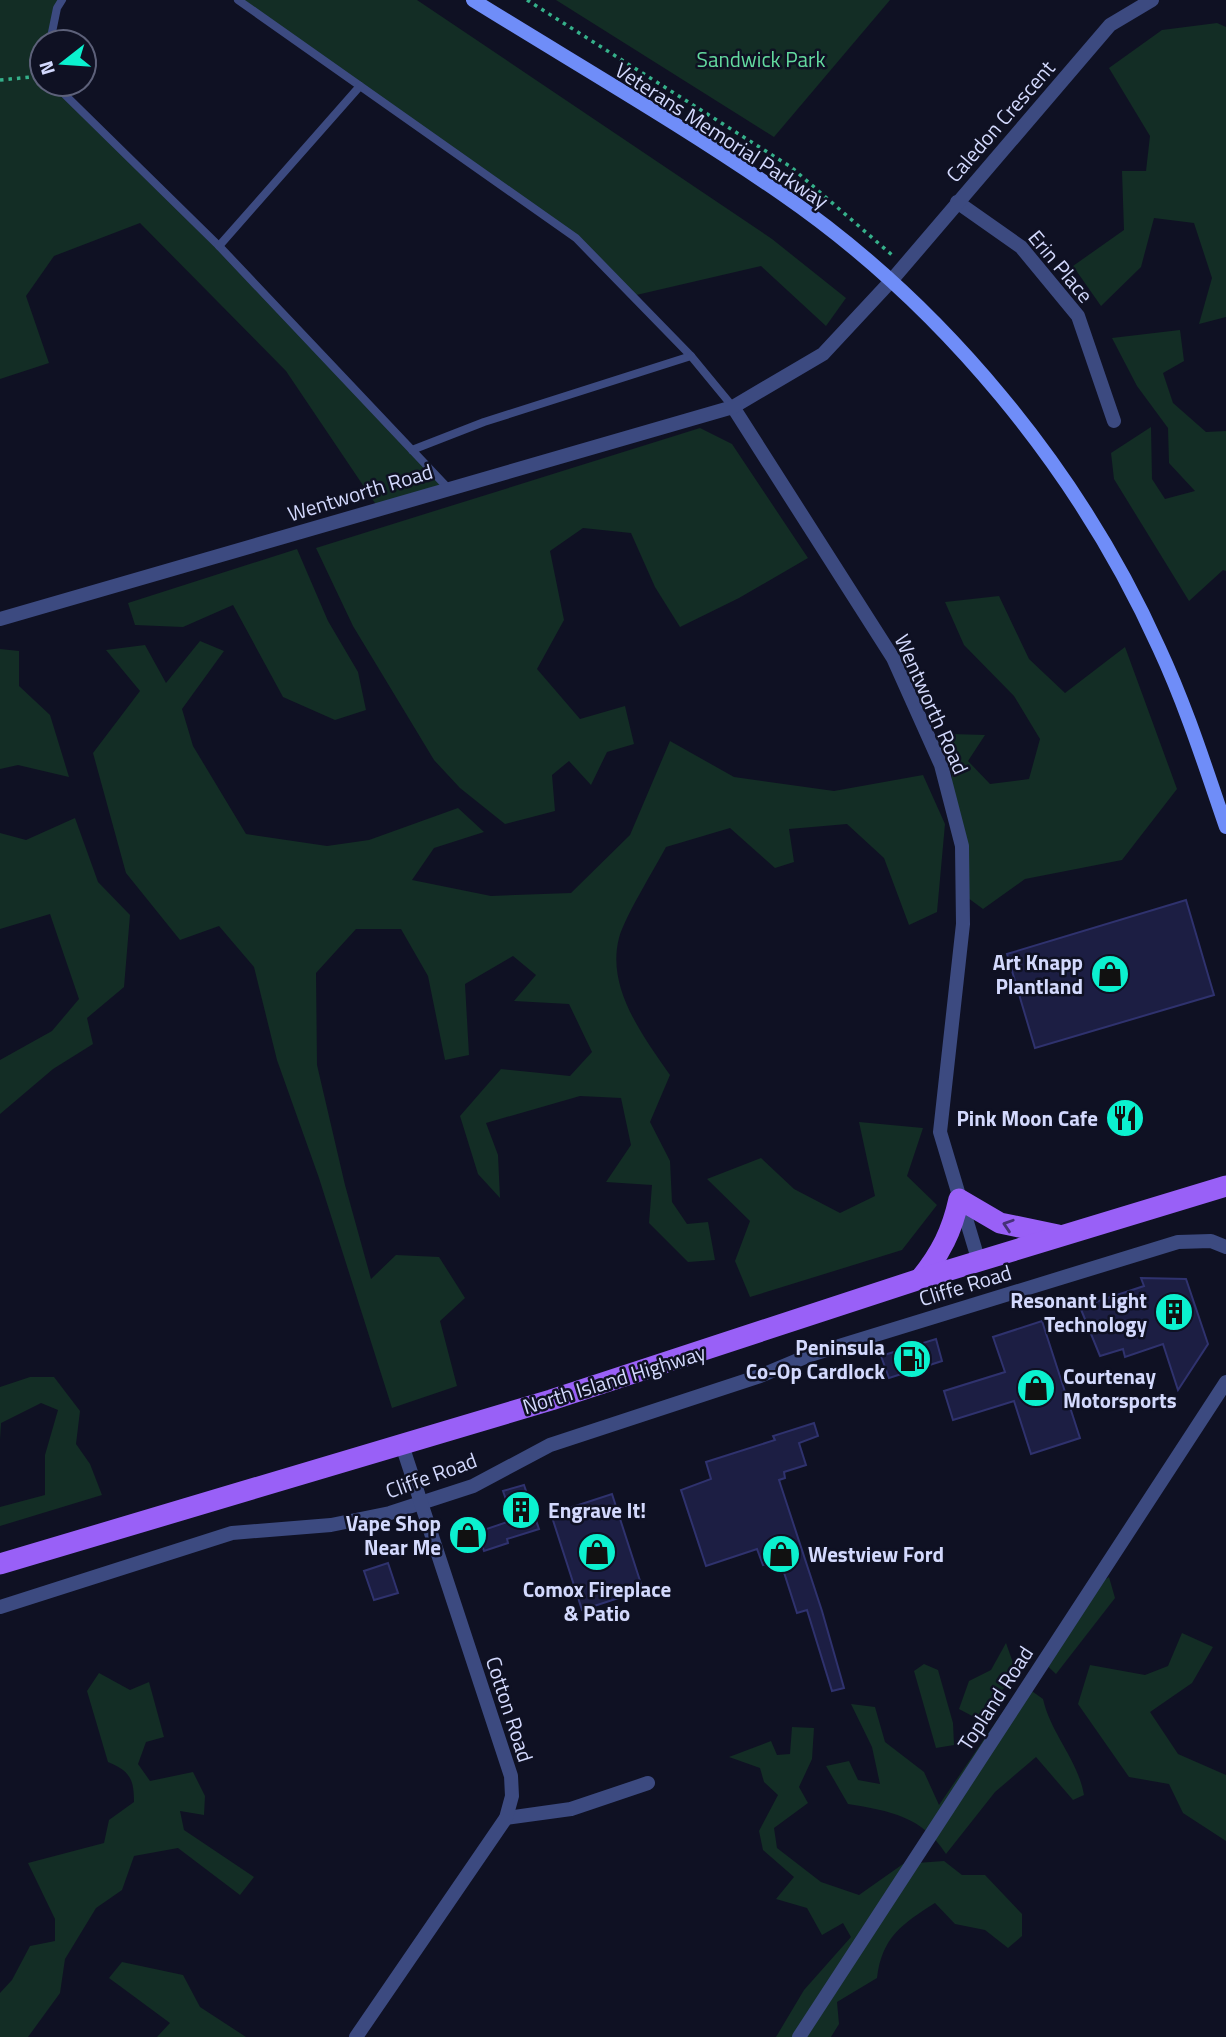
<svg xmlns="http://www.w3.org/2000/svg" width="1226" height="2037" viewBox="0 0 1226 2037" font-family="'Titillium Web',sans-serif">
<rect width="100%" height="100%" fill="#0f1123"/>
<g fill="#132d25">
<polygon points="0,0 62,0 50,42 42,42 42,84 54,84 219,246 447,487 379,509 286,371 140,223 54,256 26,296 49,363 0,379"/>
<polygon points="238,0 417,0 772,239 846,298 826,326 761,266 632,296 576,238"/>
<polygon points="556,0 890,0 774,137"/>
<polygon points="1217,23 1226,27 1226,317 1199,324 1212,278 1194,223 1154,218 1141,267 1101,306 1073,266 1124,230 1122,171 1146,171 1150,136 1109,68 1162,30"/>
<polygon points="1180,330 1184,361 1163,373 1173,403 1206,432 1226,431 1226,571 1223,570 1189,601 1114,479 1111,453 1151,427 1152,479 1165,499 1195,491 1169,463 1168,428 1137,386 1112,338"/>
<polygon points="700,428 732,444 808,558 739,598 680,627 655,587 631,533 583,528 550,551 564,620 537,669 580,719 625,706 634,744 607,752 591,785 569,761 552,775 555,811 505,824 460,788 434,760 353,626 316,548"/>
<polygon points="297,549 328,621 358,672 366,710 335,720 283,697 233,605 183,627 135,625 128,603"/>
<polygon points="999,596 1029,659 1065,693 1125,647 1177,789 1122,860 1025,879 983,909 964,895 952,784 951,734 985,735 968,761 990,784 1029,779 1040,739 1014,696 964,645 945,602"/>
<path d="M200,641L224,651L182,709L193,746L246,834L327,846L369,840L458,808L484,832L434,848L412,880L491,896L571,893L630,835L670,741L734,777L834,791L923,775L945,824L937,912L909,925L884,858L847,824L789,829L794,862L775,868L730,828L666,847C654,870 625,916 619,938C606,988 643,1036 670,1075L650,1122L670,1161L672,1202L687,1224L708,1222L715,1260L688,1262L649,1223L652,1185L606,1182L631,1145L621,1098L580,1096L486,1123L498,1155L500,1198L478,1174L460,1116L501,1069L570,1076L592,1052L569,1004L514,1001L536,975L513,956L465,984L469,1055L445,1060L428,976L401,929H356L316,973L317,1065L345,1185L371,1279L396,1255L439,1257L465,1298L440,1321L457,1386L392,1408L319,1178L277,1060L254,967L219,926L180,940L126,873L93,753L140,691L106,650L145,645L166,683Z"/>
<polygon points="0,649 19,651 19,686 50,715 69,777 18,765 0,769"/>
<polygon points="75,818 98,882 130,915 124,987 87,1018 93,1044 53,1069 0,1114 0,1060 52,1031 79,999 50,914 0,929 0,833 26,840"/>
<polygon points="859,1122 923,1128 907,1176 937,1205 902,1250 750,1297 735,1261 750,1221 707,1179 761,1158 794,1189 840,1213 875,1196"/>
<polygon points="30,1377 54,1377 80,1411 76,1444 90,1464 102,1495 0,1526 0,1507 45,1495 45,1455 58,1410 41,1403 1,1423 0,1440 0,1387"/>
<polygon points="1109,1577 1115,1598 1056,1674 1039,1658 1078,1597"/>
<polygon points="1182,1633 1213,1647 1192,1683 1150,1712 1178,1754 1226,1775 1226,1841 1183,1813 1169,1784 1129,1777 1078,1704 1090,1665 1145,1675 1168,1666"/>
<polygon points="1006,1643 1017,1674 976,1718 959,1709 969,1681 991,1670"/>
<polygon points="924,1664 938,1670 953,1723 954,1745 936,1748 914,1671"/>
<path d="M99,1673L130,1690L149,1682L164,1737L146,1742L138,1764L150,1781L193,1772L205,1796L204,1815L180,1811L184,1830L254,1877L240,1895L178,1848L134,1856L122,1890L96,1908L65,1959L60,1993L28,2037H0V1993L12,1980L30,1946L55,1941V1919L28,1863L104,1843L109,1820L134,1802C134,1779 130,1771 108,1762L87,1691Z"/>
<path d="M1022,1684L1043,1699C1051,1734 1078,1760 1084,1795L1073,1800L1036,1757L995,1792L946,1854C922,1816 890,1811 848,1804L826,1766L849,1761L858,1780L880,1784L872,1747L851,1704L875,1707L885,1742L924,1772L939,1805Z"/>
<path d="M792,1727L814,1728L812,1759L799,1787L808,1803L774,1828L777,1848L821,1882L859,1895L903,1864L944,1861L962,1875H985L1022,1914V1936L1008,1948L985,1930L955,1924L935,1903C902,1924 882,1937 877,1978L837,2002L839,2024L831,2037H776L804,1990L851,1937L843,1923L822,1935L807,1908L776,1899L794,1877L763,1850L759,1831L778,1795L764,1782L760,1768L729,1757L771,1741L777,1755L790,1754Z"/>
<polygon points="122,1962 183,1975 200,2007 246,2037 157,2037 170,2023 109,1978"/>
</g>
<g fill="#1c1e43" stroke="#2f326e" stroke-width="2">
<polygon points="1186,900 1214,995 1035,1048 1007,954"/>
<polygon points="1141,1278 1186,1279 1208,1344 1178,1390 1163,1344 1125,1357 1123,1349 1100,1356 1080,1307 1144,1286"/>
<polygon points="1042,1321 1080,1438 1031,1454 1014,1401 953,1420 944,1391 1005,1372 993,1337"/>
<polygon points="936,1339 942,1361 889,1378 881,1356"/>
<polygon points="814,1423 818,1436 799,1443 806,1465 784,1472 785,1478 779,1480 822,1611 844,1688 832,1691 807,1610 797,1613 780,1560 763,1565 757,1549 706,1566 681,1490 711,1479 706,1462 775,1440 773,1436"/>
<polygon points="524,1485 539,1529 507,1539 508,1543 484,1551 480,1538 459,1544 453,1525 474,1519 478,1532 513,1520 503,1491"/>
<polygon points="612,1494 643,1590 582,1610 551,1514"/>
<polygon points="388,1563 398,1593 374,1600 364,1571"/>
</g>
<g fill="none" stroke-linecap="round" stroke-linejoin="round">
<g stroke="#35b08a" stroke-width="3.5" stroke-dasharray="3.5 5" stroke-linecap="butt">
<polyline points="527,0 791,167 892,255"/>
<polyline points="0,80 42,76"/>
</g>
<g stroke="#3c4a80" stroke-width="8">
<polyline points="238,0 576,238 691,356 484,422 412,450"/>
<polyline points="50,42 57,8 62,0"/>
<polyline points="54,84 219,246 447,487"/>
<polyline points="219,246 360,86"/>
<polyline points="691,356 733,407"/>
</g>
<g stroke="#3c4a80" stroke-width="14">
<polyline points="957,202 1021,247 1078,316 1114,421"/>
<polyline points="733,407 893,658 941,765 962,846 963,924 940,1132 979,1262"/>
<polyline points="0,619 733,407 823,354 891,281 1110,25 1152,0"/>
<polyline points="0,1607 232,1533 331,1525 390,1513 473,1486 550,1445 760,1376 810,1355 1178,1242 1211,1241 1226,1247"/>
<polyline points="506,1818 571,1809 648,1783"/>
<polyline points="356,2037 506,1818 512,1796 511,1776 401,1442"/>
<polyline points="799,2037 1226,1382"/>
</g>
<path stroke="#6f8df8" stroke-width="14" d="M473,0C576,64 682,125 782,194C943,305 1079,470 1159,648C1186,706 1205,766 1226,827"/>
<g stroke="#9960f7" stroke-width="21">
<path d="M920,1279C941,1253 952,1231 959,1199L1000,1223L1058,1235"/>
<polyline points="0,1564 551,1400 920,1279 1226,1186"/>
</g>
</g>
<defs><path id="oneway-chevron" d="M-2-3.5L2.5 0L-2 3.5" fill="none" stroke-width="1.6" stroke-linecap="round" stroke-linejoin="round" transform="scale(1.75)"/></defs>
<use stroke="#463178" href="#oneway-chevron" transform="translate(1008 1225) rotate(-162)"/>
<defs>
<symbol id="shop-disc" viewBox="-11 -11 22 22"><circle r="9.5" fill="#0bf1cf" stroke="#0f1123"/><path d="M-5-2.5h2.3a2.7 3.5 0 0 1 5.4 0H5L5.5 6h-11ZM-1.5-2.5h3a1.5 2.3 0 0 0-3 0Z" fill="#111"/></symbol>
<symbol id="restaurant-disc" viewBox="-11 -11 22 22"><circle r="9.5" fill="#0bf1cf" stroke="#0f1123"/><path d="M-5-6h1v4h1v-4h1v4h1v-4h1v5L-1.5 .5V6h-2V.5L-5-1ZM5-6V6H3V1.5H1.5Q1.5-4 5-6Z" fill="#111"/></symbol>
<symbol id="building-disc" viewBox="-11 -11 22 22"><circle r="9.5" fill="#0bf1cf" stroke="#0f1123"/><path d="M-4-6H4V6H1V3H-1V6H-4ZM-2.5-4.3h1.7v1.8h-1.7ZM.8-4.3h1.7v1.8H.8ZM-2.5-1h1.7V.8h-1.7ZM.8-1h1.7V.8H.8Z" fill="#111"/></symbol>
<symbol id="fuel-disc" viewBox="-11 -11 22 22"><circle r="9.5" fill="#0bf1cf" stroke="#0f1123"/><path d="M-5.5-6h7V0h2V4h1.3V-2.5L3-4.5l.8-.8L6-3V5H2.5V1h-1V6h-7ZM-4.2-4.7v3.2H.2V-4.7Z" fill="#111"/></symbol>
</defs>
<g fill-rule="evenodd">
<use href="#shop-disc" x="1088" y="952" width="44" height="44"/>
<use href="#restaurant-disc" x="1103" y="1096" width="44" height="44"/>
<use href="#building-disc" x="1152" y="1290" width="44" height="44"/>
<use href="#fuel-disc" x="890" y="1337" width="44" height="44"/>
<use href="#shop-disc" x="1014" y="1366" width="44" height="44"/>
<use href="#building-disc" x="499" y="1488" width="44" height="44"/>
<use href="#shop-disc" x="446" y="1513" width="44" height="44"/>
<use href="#shop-disc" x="575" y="1530" width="44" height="44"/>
<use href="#shop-disc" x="759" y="1532" width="44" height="44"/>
</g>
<g text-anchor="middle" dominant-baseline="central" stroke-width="5" stroke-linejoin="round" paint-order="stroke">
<g font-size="21" fill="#63da9f" stroke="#0f1123">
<text x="761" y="59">Sandwick Park</text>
</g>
<g font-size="21" fill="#d3d9fd" stroke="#0f1123">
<text transform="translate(1000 121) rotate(-49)">Caledon Crescent</text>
<text transform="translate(722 135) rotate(33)">Veterans Memorial Parkway</text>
<text transform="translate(1061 266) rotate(50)">Erin Place</text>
<text transform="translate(360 492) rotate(-17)">Wentworth Road</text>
<text transform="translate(932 704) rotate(66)">Wentworth Road</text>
<text transform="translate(965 1285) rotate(-17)">Cliffe Road</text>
<text transform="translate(614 1379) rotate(-17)">North Island Highway</text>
<text transform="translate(431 1475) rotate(-20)">Cliffe Road</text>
<text transform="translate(995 1698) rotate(-57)">Topland Road</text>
<text transform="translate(510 1709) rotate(72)">Cotton Road</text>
</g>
<g font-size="21" font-weight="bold" fill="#d3d9fd" stroke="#0f1123" text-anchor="end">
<text x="1083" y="962">Art Knapp<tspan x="1083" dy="24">Plantland</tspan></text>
<text x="1098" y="1118">Pink Moon Cafe</text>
<text x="1147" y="1300">Resonant Light<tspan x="1147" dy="24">Technology</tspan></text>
<text x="885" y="1347">Peninsula<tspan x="885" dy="24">Co-Op Cardlock</tspan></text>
<text x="1063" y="1376" text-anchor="start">Courtenay<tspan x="1063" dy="24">Motorsports</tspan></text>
<text x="548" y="1510" text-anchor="start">Engrave It!</text>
<text x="441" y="1523">Vape Shop<tspan x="441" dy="24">Near Me</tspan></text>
<text x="808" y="1554" text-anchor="start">Westview Ford</text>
<text x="597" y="1589" text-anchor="middle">Comox Fireplace<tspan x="597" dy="24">&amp; Patio</tspan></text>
</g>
</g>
<g transform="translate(63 63) rotate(253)"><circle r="33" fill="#0f1123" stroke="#5d617a" stroke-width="2"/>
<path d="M0-5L12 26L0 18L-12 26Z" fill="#0bf1cf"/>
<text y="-10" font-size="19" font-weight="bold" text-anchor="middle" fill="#d3d9fd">N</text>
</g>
</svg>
